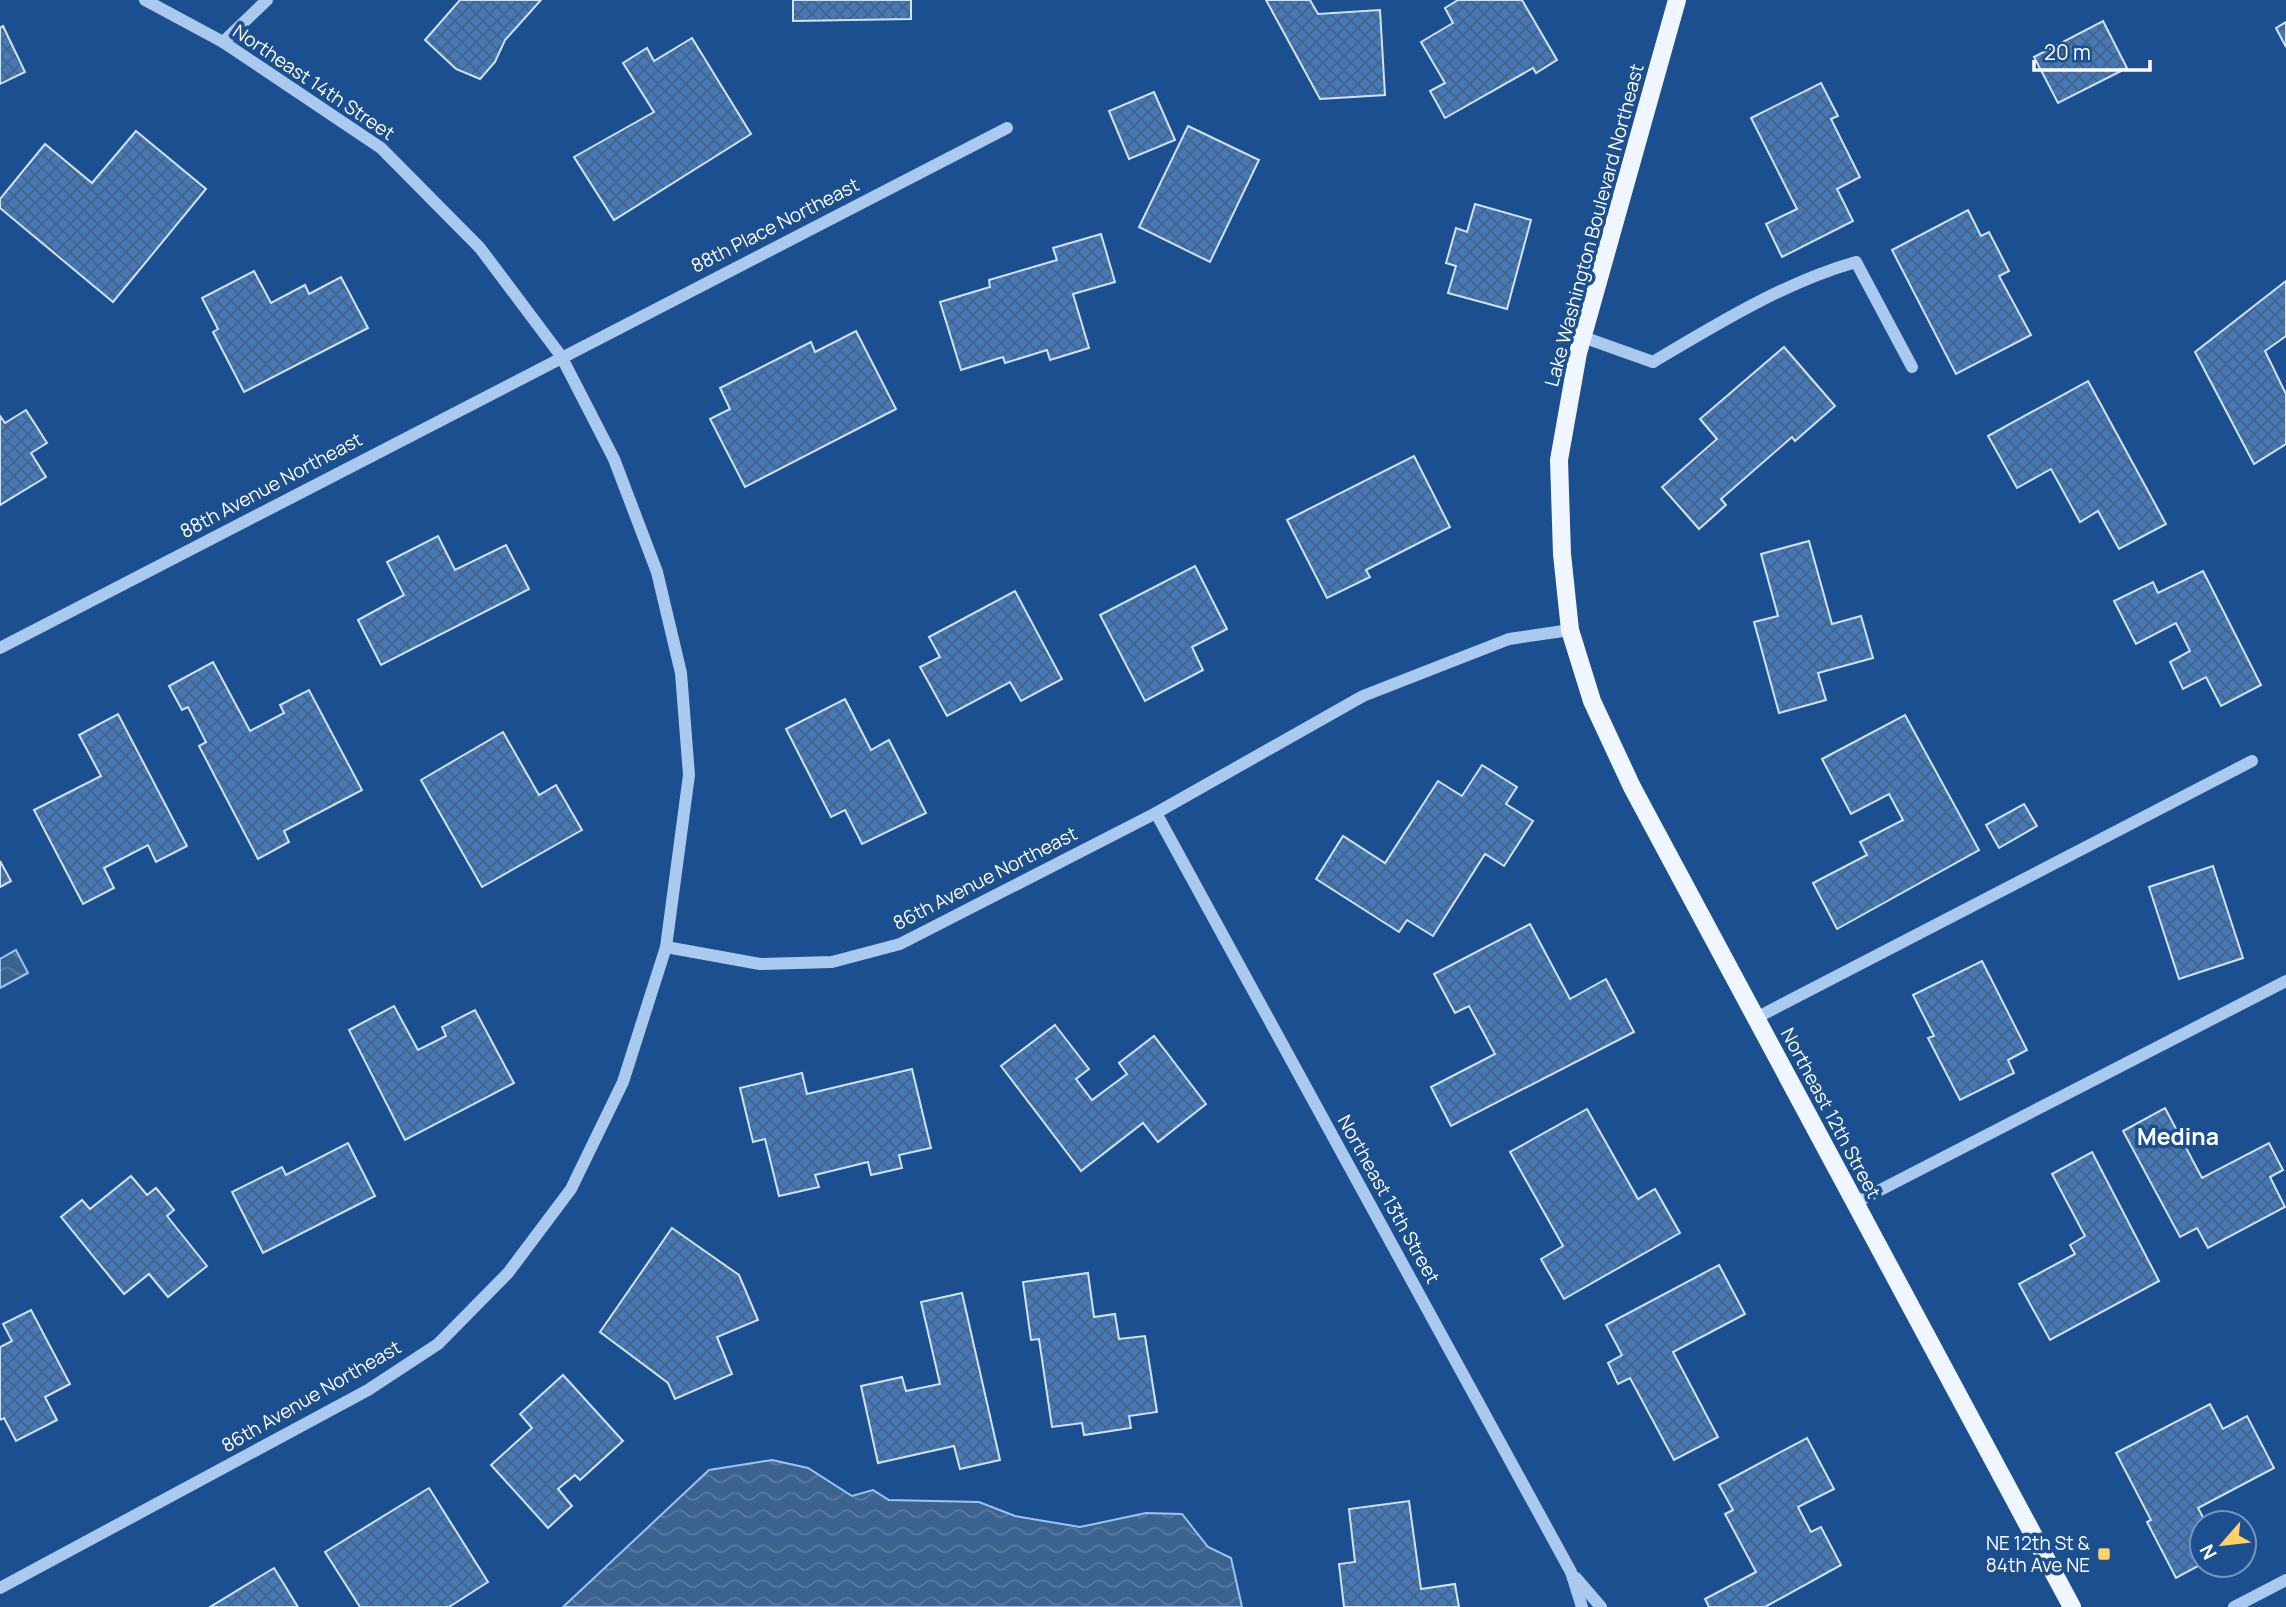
<svg xmlns="http://www.w3.org/2000/svg" width="2286" height="1607" viewBox="0 0 2286 1607" font-family="Manrope,sans-serif">
<defs>
<pattern id="water-waves" width="16" height="10" patternUnits="userSpaceOnUse" patternTransform="scale(1.75)"><rect width="16" height="10" fill="#3c6290"/><path d="M0 5q4-4 8 0t8 0" fill="none" stroke="#597aa1"/></pattern>
<pattern id="building-cross-hatch" width="8" height="8" patternUnits="userSpaceOnUse" patternTransform="scale(1.75)"><rect width="8" height="8" fill="#4478b7"/><path d="M0 0l8 8M0 8l8-8" fill="none" stroke="#486282"/></pattern>
</defs>
<rect width="100%" height="100%" fill="#1b4f8f"/>
<g fill="url(#water-waves)" stroke="#9cc4f0" stroke-width="2">
<polygon points="16,950 28,973 0,988 0,959"/>
<polygon points="772,1460 808,1468 852,1496 873,1490 889,1500 979,1502 1015,1516 1080,1527 1146,1513 1182,1514 1208,1547 1231,1558 1242,1607 563,1607 709,1470"/>
</g>
<g fill="url(#building-cross-hatch)" stroke="#cfe3fa" stroke-width="2">
<polygon points="460,0 541,0 505,40 495,62 480,79 456,69 425,40"/>
<polygon points="793,0 911,0 911,19 793,21"/>
<polygon points="1266,0 1310,0 1318,14 1380,10 1385,95 1320,99"/>
<polygon points="1458,0 1522,0 1557,60 1536,73 1533,68 1445,118 1430,91 1445,83 1421,42 1453,23 1445,8"/>
<polygon points="2103,21 2127,68 2058,103 2034,57"/>
<polygon points="2286,22 2286,47 2276,28"/>
<polygon points="3,26 25,72 0,84 0,28"/>
<polygon points="692,38 751,134 614,220 574,157 654,112 623,63 647,48 654,61"/>
<polygon points="1821,83 1838,116 1831,119 1860,177 1837,189 1853,221 1782,257 1766,224 1797,209 1751,118"/>
<polygon points="1154,92 1175,140 1129,159 1109,111"/>
<polygon points="1188,126 1259,160 1210,262 1139,227"/>
<polygon points="136,131 206,189 113,302 0,208 0,199 45,144 92,183"/>
<polygon points="1475,204 1531,220 1507,309 1448,293 1456,266 1446,263 1456,228 1467,232"/>
<polygon points="1968,210 1981,236 1989,232 2009,271 1999,276 2031,335 1956,374 1892,250"/>
<polygon points="1101,234 1115,282 1073,294 1089,348 1050,360 1047,350 1005,363 1003,357 961,370 940,302 990,287 989,280 1057,260 1053,248"/>
<polygon points="254,271 271,303 305,285 309,294 341,277 368,328 244,392 213,332 218,329 202,298"/>
<polygon points="2286,281 2286,336 2265,351 2286,394 2286,444 2254,464 2195,352"/>
<polygon points="856,331 896,409 745,487 710,419 730,409 720,388 811,342 815,352"/>
<polygon points="1784,347 1835,406 1795,441 1792,437 1721,499 1726,505 1699,529 1662,487 1717,439 1700,419"/>
<polygon points="2088,381 2166,524 2119,549 2098,511 2080,522 2051,469 2017,488 1988,436"/>
<polygon points="26,410 47,443 31,453 46,477 0,505 0,416 5,423"/>
<polygon points="1414,456 1450,527 1366,570 1370,577 1327,598 1287,520"/>
<polygon points="438,536 455,570 506,545 529,589 381,665 358,620 404,595 387,562"/>
<polygon points="1809,541 1832,624 1861,616 1873,658 1818,673 1826,700 1779,713 1754,622 1778,616 1761,554"/>
<polygon points="1195,566 1227,629 1192,647 1203,670 1145,701 1100,615"/>
<polygon points="2203,571 2261,685 2221,706 2206,677 2183,689 2170,662 2190,651 2176,623 2136,644 2114,601 2153,582 2158,593"/>
<polygon points="1015,591 1062,679 1021,701 1010,682 947,716 920,667 940,657 929,637"/>
<polygon points="213,662 250,731 284,713 280,705 309,690 362,790 284,831 289,842 258,859 199,746 206,742 188,707 182,710 169,686"/>
<polygon points="845,699 871,750 889,740 926,813 862,844 845,810 831,817 786,729"/>
<polygon points="118,714 187,846 156,862 148,845 104,868 114,888 83,904 34,810 101,776 79,735"/>
<polygon points="1905,715 1979,850 1837,929 1813,883 1867,855 1860,842 1903,820 1889,794 1851,814 1822,759"/>
<polygon points="503,732 539,795 556,785 582,830 482,887 421,780"/>
<polygon points="1482,765 1517,787 1506,804 1533,821 1504,866 1485,854 1433,936 1407,920 1399,932 1316,879 1343,836 1385,863 1438,781 1462,796"/>
<polygon points="2024,804 2037,826 1999,848 1986,825"/>
<polygon points="0,861 11,881 0,887"/>
<polygon points="2213,866 2243,958 2179,979 2149,887"/>
<polygon points="1530,924 1570,999 1606,979 1634,1032 1451,1126 1431,1087 1495,1054 1469,1006 1455,1013 1434,974"/>
<polygon points="1982,961 2027,1050 2008,1060 2014,1073 1960,1100 1928,1038 1934,1036 1913,995"/>
<polygon points="394,1006 418,1050 446,1036 442,1027 475,1010 514,1083 405,1140 349,1030"/>
<polygon points="1055,1025 1089,1069 1076,1079 1092,1100 1127,1074 1119,1063 1154,1036 1206,1104 1158,1142 1143,1123 1081,1171 1001,1066"/>
<polygon points="912,1069 931,1148 899,1155 902,1168 871,1175 868,1162 815,1175 819,1187 779,1196 765,1139 753,1142 740,1088 802,1073 807,1094"/>
<polygon points="2165,1108 2202,1178 2269,1143 2283,1170 2270,1177 2285,1207 2208,1248 2197,1228 2180,1237 2123,1131"/>
<polygon points="1587,1109 1638,1199 1655,1189 1680,1233 1564,1299 1541,1259 1563,1246 1510,1152"/>
<polygon points="348,1143 375,1196 263,1253 232,1192 282,1167 286,1175"/>
<polygon points="2092,1152 2159,1281 2050,1340 2019,1284 2075,1254 2070,1245 2085,1236 2052,1174"/>
<polygon points="131,1176 147,1195 156,1188 174,1210 167,1216 207,1266 168,1297 149,1274 124,1294 61,1217 82,1200 90,1209"/>
<polygon points="672,1228 739,1275 758,1320 717,1337 732,1374 675,1399 668,1383 600,1332"/>
<polygon points="1719,1265 1745,1314 1673,1352 1718,1437 1674,1460 1630,1378 1618,1384 1608,1363 1622,1355 1606,1325"/>
<polygon points="1088,1273 1094,1317 1115,1314 1119,1339 1145,1336 1157,1412 1129,1416 1131,1428 1084,1435 1082,1423 1052,1427 1039,1339 1031,1340 1023,1282"/>
<polygon points="962,1293 1000,1460 960,1469 954,1446 878,1463 861,1386 902,1377 906,1391 940,1384 921,1302"/>
<polygon points="31,1310 70,1384 45,1397 57,1420 16,1441 4,1418 0,1420 0,1347 12,1341 3,1324"/>
<polygon points="563,1375 623,1441 580,1480 575,1475 558,1489 572,1506 548,1528 491,1465 532,1428 520,1414"/>
<polygon points="2210,1404 2223,1429 2247,1416 2274,1468 2198,1508 2206,1523 2202,1523 2202,1564 2176,1578 2147,1522 2151,1520 2116,1453"/>
<polygon points="1807,1438 1834,1489 1798,1507 1811,1532 1821,1527 1841,1565 1765,1607 1709,1607 1705,1599 1756,1572 1725,1514 1733,1510 1719,1485"/>
<polygon points="429,1488 488,1582 449,1607 360,1607 325,1552"/>
<polygon points="1409,1501 1421,1589 1455,1584 1459,1607 1344,1607 1339,1564 1355,1562 1349,1509"/>
<polygon points="274,1568 298,1607 210,1607"/>
</g>
<g fill="none" stroke-linecap="round" stroke-linejoin="round">
<g stroke="#a9c9ee" stroke-width="12">
<polyline points="145,0 223,42 381,148 480,248 561,356 614,459 657,572 681,673 689,775 666,947"/>
<polyline points="223,42 267,0"/>
<path d="M1583,337L1653,362C1717,324 1785,282 1856,262L1912,367"/>
<polyline points="0,648 1007,128"/>
<polyline points="1156,813 1571,1572 1582,1607"/>
<polyline points="1756,1018 2252,761"/>
<polyline points="1855,1203 2286,981"/>
<polyline points="1576,1578 1601,1607"/>
<polyline points="0,1588 368,1390 438,1344 508,1273 571,1189 623,1082 666,947 760,964 832,962 900,944 1156,813 1363,696 1509,639 1570,630"/>
<polyline points="2234,1607 2286,1580"/>
</g>
<polyline stroke="#f0f6ff" stroke-width="18" points="1677,0 1578,353 1559,460 1562,554 1570,630 1592,701 1632,787 2072,1607"/>
</g>
<rect fill="#ffd166" stroke="#1b4f8f" stroke-width="2.5" x="2097" y="1547" width="14" height="14" rx="3.5"/>
<g text-anchor="middle" dominant-baseline="central" stroke-width="7" stroke-linejoin="round" paint-order="stroke">
<g font-size="19" fill="#fff" stroke="#1b4f8f">
<text transform="translate(314 82) rotate(34)">Northeast 14th Street</text>
<text transform="translate(775 225) rotate(-27)">88th Place Northeast</text>
<text transform="translate(1594 225) rotate(-75)">Lake Washington Boulevard Northeast</text>
<text transform="translate(271 485) rotate(-28)">88th Avenue Northeast</text>
<text transform="translate(985 878) rotate(-27)">86th Avenue Northeast</text>
<text transform="translate(1831 1113) rotate(62)">Northeast 12th Street</text>
<text transform="translate(1389 1199) rotate(61)">Northeast 13th Street</text>
<text transform="translate(311 1396) rotate(-30)">86th Avenue Northeast</text>
</g>
<g font-size="19" fill="#fff" stroke="#1b4f8f" text-anchor="end">
<text x="2090" y="1543">NE 12th St &amp;<tspan x="2090" dy="22">84th Ave NE</tspan></text>
</g>
<g font-size="23" font-weight="bold" fill="#fff" stroke="#1b4f8f">
<text x="2178" y="1136">Medina</text>
</g>
</g>
<g transform="translate(2223 1544) rotate(242)"><circle r="33" fill="#1b4f8f" stroke="#7695bc" stroke-width="2"/>
<path d="M0-5L12 26L0 18L-12 26Z" fill="#ffd166"/>
<text y="-10" font-size="19" font-weight="bold" text-anchor="middle" fill="#ffffff">N</text>
</g>
<path d="M2034 60v10h116v-10" fill="none" stroke="#ffffff" stroke-width="3.5"/>
<text x="2044" y="60" font-size="21" fill="#ffffff" stroke="#1b4f8f" stroke-width="5" paint-order="stroke">20 m</text>
</svg>
